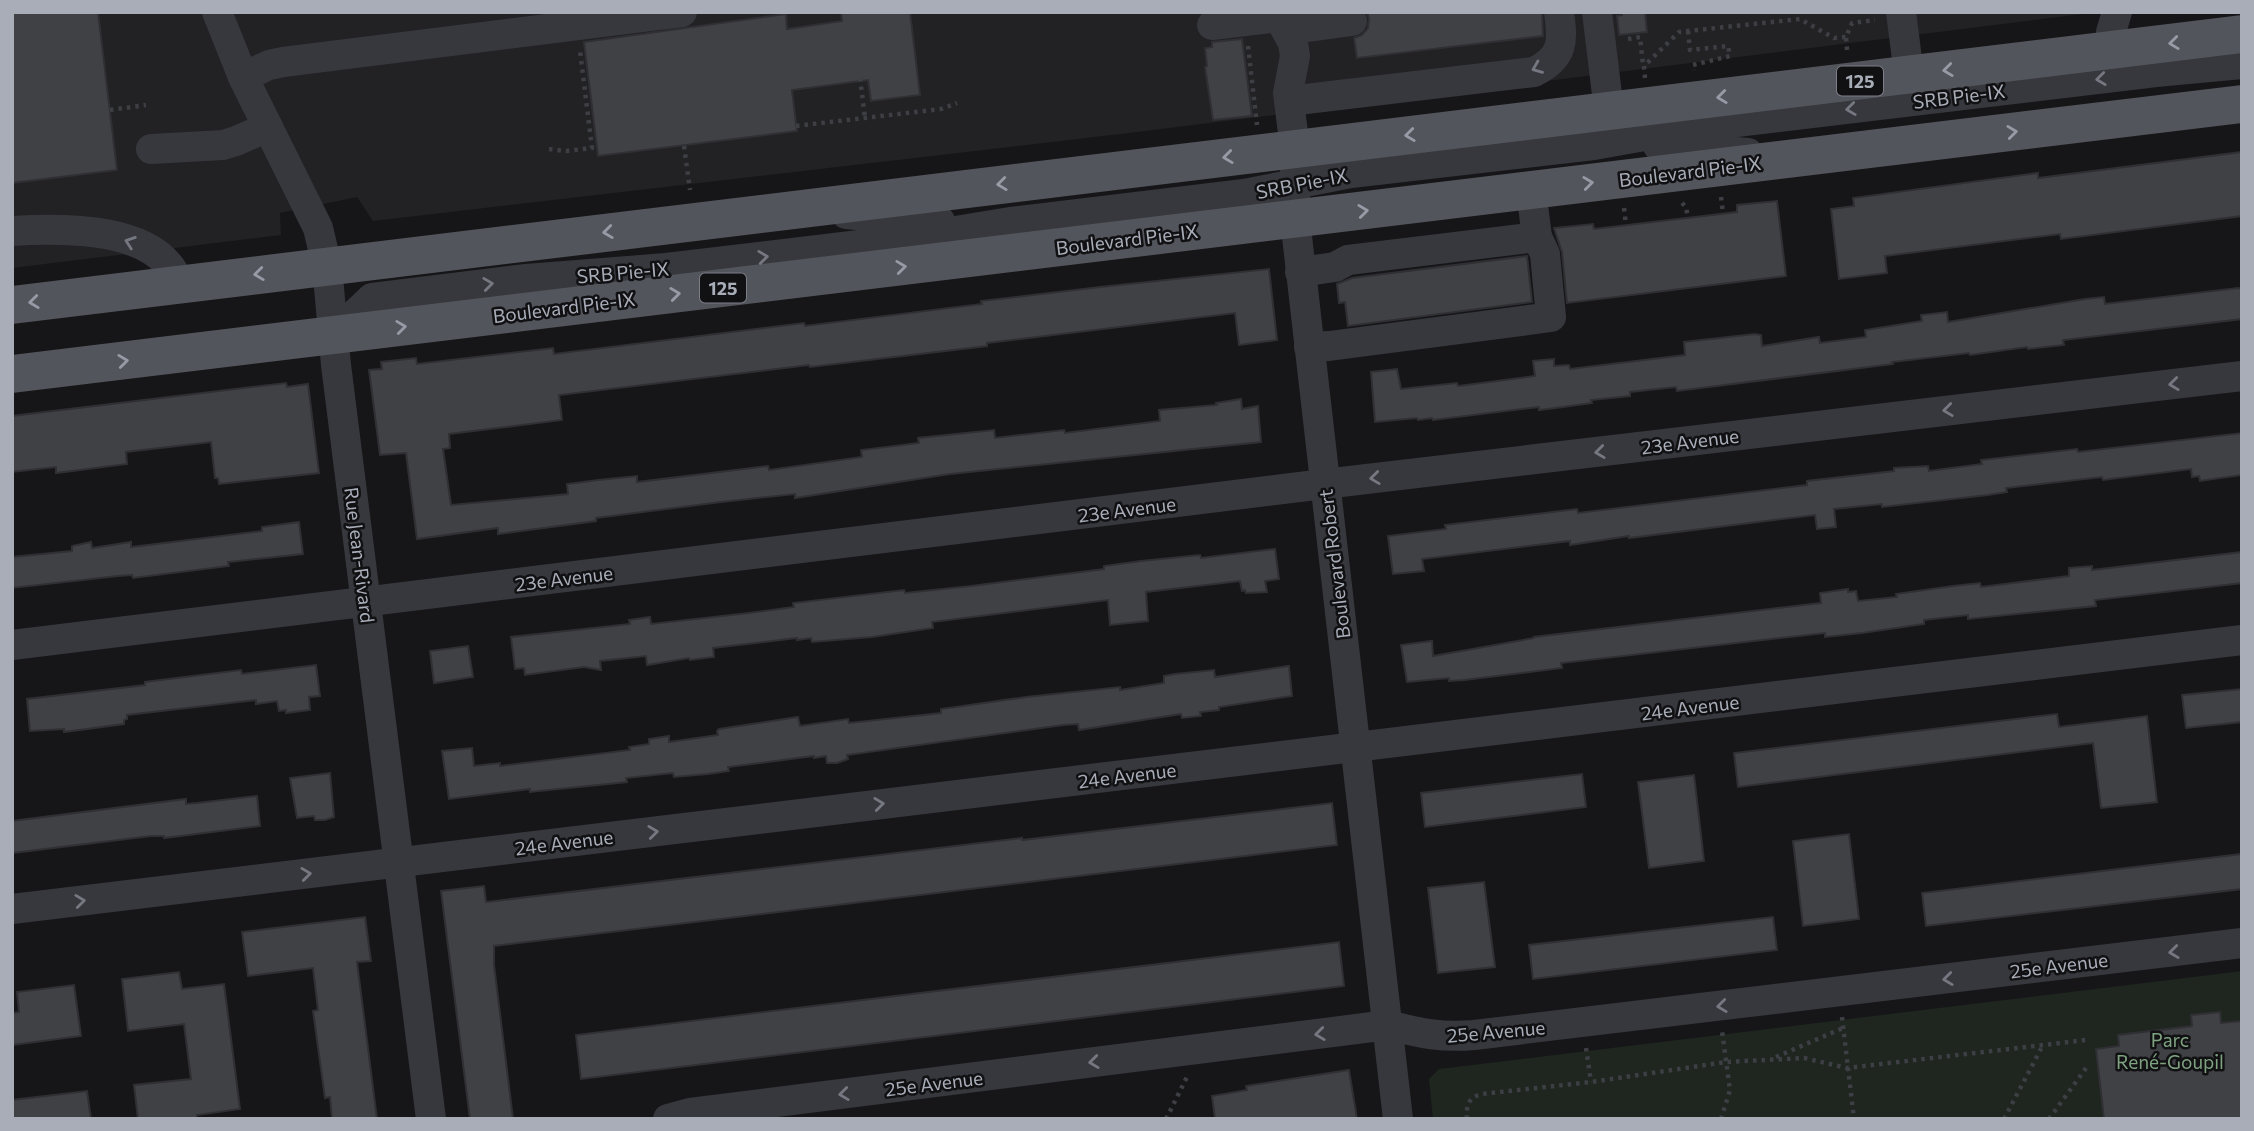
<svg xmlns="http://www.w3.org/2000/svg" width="2254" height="1131" viewBox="0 0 2254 1131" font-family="Commissioner,sans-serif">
<rect width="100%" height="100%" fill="#161618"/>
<polygon fill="#222225" points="12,12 2098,12 1129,133 373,221 357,197 280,213 281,235 12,268"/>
<polygon fill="#1e261f" points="2242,971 2242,1119 1433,1119 1429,1079 1439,1069"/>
<g fill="#404145" stroke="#303034" stroke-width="2">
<polygon points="12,12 98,12 117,170 12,183"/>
<polygon points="841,12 910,12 920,95 871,101 868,80 792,90 797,131 598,156 584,42 786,14 787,29 842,21"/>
<polygon points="1367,12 1542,12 1543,36 1357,58 1354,38 1362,35 1368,28 1369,19"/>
<polygon points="1622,12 1645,12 1647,32 1619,35 1617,16 1622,15"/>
<polygon points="1242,39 1252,116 1213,120 1205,67 1207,66 1205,48 1212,47 1212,42"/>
<polygon points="2242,152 2242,216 2061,239 2060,234 1885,256 1887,273 1839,279 1831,209 1854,206 1853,198 2038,173 2038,178"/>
<polygon points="1777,201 1786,276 1567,303 1562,252 1554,228 1593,224 1594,229 1737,212 1737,205"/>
<polygon points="1527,256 1532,302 1348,326 1345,302 1339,303 1337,284 1352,278"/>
<polygon points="1269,269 1277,340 1239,345 1235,313 987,343 987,346 810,367 809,365 559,395 562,420 449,434 450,448 443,449 451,505 568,494 567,484 598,480 637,476 637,482 768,466 769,470 862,457 861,450 919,443 918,438 994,430 995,438 1064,430 1065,433 1160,421 1159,410 1217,405 1216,403 1241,399 1242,409 1258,406 1261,442 950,474 795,498 795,494 721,502 596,518 596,521 498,534 498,528 417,539 406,453 380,455 369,370 382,369 381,362 416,358 417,364 553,348 554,354 804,323 805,326 982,304 981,301 1100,287"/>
<polygon points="2238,288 2242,289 2242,319 2063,340 2064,345 2028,349 2027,347 1970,355 1969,353 1892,362 1893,364 1677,391 1676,387 1630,392 1630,396 1591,400 1592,403 1563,407 1539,410 1539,407 1433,420 1432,418 1418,420 1417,418 1375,422 1371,372 1397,369 1401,389 1457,383 1458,386 1466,385 1535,376 1533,361 1554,359 1554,366 1569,365 1570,369 1685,355 1684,342 1755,334 1761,335 1762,346 1819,337 1820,343 1866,337 1865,330 1922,321 1921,315 1947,312 1948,322 2085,299 2104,297 2105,304"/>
<polygon points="286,383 287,387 308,384 319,473 219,484 218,478 215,478 211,442 126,452 127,464 56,473 56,467 12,472 12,416"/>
<polygon points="2242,433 2242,475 2200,481 2199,476 2192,477 2191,469 2103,480 2102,477 2006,488 2007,492 1988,495 1882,507 1882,504 1834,509 1836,527 1817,529 1815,515 1629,538 1629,536 1570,545 1570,541 1422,559 1424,571 1393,574 1388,536 1446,529 1445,525 1577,509 1578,513 1807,485 1807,481 1894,471 1894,468 1928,466 1929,471 1982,464 1981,460 2077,449 2078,452"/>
<polygon points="299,522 303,554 228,562 229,566 133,578 132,575 118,576 12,588 12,557 72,551 72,546 91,542 92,548 131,542 131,547 262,531 262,527"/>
<polygon points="1275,549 1279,579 1265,581 1267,592 1246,593 1245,590 1242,591 1240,581 1146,592 1148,621 1110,625 1108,600 932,622 933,628 872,637 812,642 811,638 797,640 797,638 713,648 714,657 690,660 689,658 647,665 646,656 600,661 601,670 584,667 525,675 524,668 515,669 511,637 630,624 629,620 650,617 651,624 749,613 794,607 793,603 904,590 905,593 971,586 1104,569 1104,566 1141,561 1200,555 1201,558"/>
<polygon points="2242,552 2242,583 2095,600 2096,606 1968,619 1968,615 1924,620 1924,624 1862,633 1825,637 1825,633 1561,663 1562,668 1464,680 1449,681 1449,678 1407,682 1401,645 1432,641 1433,656 1534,638 1534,637 1821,603 1820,593 1848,589 1848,592 1856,591 1858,601 1897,597 1896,594 1953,586 1980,583 1981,587 2069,576 2069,568 2092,566 2092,570"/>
<polygon points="468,646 473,677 434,683 430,651"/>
<polygon points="316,665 320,696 309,697 310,710 286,713 286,710 279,711 277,701 256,704 256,700 127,715 127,719 124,720 124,724 64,732 64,729 30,731 27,699 145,685 145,682 241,670 242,674"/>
<polygon points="1289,666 1292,696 1219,707 1219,710 1200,712 1201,716 1182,718 1181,714 1079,730 1078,724 1063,725 847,755 848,759 837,763 827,763 826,756 814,758 814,756 728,767 729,771 708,774 674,777 673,773 626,778 627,782 530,792 530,789 449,799 442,751 472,748 474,766 500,763 500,766 630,750 629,747 649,744 649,739 669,736 669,742 718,735 717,731 719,729 798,717 800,726 848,719 849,723 941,713 941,709 1026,697 1120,687 1120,690 1164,683 1164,676 1175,674 1214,670 1215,677"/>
<polygon points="2242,689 2242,722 2186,728 2182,695"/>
<polygon points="2057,714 2059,727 2147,716 2157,802 2101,808 2093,743 1738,787 1734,753"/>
<polygon points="330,773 334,817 325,820 315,820 314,816 297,818 290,778"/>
<polygon points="1582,774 1586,807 1425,827 1421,793"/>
<polygon points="1694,775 1704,861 1649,868 1638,782"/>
<polygon points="257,796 260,826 164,838 164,836 151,836 12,853 12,821 186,799 186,804 197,803"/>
<polygon points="1332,803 1337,845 494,946 494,965 513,1119 470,1119 441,891 484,886 486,902 1022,838 1022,840"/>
<polygon points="1849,834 1859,919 1803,926 1793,841"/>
<polygon points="2242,854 2242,889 1926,926 1922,893"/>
<polygon points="1484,882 1495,967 1438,973 1428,888"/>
<polygon points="365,917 371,961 357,962 377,1119 332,1119 330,1097 325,1098 313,1011 318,1010 313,968 248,976 242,932"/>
<polygon points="1773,917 1777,950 1533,979 1529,945"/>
<polygon points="1339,942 1344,986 581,1079 576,1035"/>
<polygon points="179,972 182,989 224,984 240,1109 197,1115 197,1119 138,1119 134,1085 191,1079 184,1024 128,1031 122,979"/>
<polygon points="74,985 81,1036 12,1045 12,1013 19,1012 17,992"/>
<polygon points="2220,1012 2221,1023 2242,1021 2242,1119 2104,1119 2096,1049 2119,1046 2118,1035 2192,1026 2191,1015"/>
<polygon points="1349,1070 1357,1119 1215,1119 1212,1096 1247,1090 1246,1086"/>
<polygon points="87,1091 91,1119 12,1119 12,1100"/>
</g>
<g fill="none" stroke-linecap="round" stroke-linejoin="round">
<g stroke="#3d3f44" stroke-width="4.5" stroke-dasharray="3.5 5" stroke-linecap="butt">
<polyline points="1688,31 1690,50 1728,46 1730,56 1693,65 1694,70"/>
<polyline points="1628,39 1640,37 1643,65"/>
<polyline points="1248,46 1257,125"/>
<polyline points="1847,50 1846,37 1852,23 1875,20"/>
<polyline points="860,78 865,118"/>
<polyline points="1645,78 1644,66 1679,32 1800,19 1834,38 1846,37"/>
<polyline points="110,110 146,105"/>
<polyline points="796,126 941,109 957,103"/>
<polyline points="684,146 690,190"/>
<polyline points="549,149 566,151 592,148 580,51"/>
<polyline points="1721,197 1723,213"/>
<polyline points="1682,203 1686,207 1688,218"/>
<polyline points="1624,208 1626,225"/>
<polyline points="1842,1017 1854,1119"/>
<polyline points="1586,1048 1591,1082"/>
<polyline points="1776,1057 1843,1028"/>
<polyline points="1166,1119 1187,1077"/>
<path d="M1467,1119C1466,1106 1468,1097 1482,1094L1591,1082L1726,1062L1804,1058L1847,1068L2086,1040"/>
<polyline points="1721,1119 1730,1090 1722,1031"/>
<polyline points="2004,1119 2043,1045"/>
<polyline points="2049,1119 2089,1064"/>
</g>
<g stroke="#37383d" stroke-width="30">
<polyline points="217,12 243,77 318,228 327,266 336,365 431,1119"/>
<polyline points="1279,12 1279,17 1293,43 1295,56 1288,93 1295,149 1295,219 1398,1119"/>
<polyline points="1597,12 1609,111"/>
<polyline points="1901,12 1909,75"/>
<polyline points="1212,25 1279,17"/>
<polyline points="1286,30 1352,21"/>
<polyline points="2111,51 2111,32 2117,12"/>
<polyline points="243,77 269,65 283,62 682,12"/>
<path d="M1289,101L1534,72C1564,57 1563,42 1559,12"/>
<polyline points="1658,146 1748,153"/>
<polyline points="151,149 223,145 236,141 268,127"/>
<polyline points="846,214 909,220 940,221"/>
<path d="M12,231C61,228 160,225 179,284"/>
<polyline points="1300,272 1335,267 1348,260 1537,237 1531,190"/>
<polyline points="333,335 372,298 526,279 666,268 901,240 1010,222 1244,194 1351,173 1594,145 1695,127 2156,72 2242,64"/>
<polyline points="1309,347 1329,346 1551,317 1545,254 1537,237"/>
<polyline points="12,645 1324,484 2242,376"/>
<polyline points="12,909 2242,640"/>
<path d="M668,1119L690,1113L1388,1025C1419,1033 1441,1038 1474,1035L2242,943"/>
</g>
<g stroke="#53555c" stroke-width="38">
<polyline points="12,305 2242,34"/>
<polyline points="12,374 2242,104"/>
</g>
</g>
<defs><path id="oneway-chevron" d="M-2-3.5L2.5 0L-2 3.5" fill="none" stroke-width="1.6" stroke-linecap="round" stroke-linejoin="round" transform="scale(1.75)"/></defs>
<g stroke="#979ba6">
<use href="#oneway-chevron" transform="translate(2174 43) rotate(173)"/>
<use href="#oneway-chevron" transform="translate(1948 70) rotate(173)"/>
<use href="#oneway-chevron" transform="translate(1722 97) rotate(173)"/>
<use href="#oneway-chevron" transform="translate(2012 132) rotate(-7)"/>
<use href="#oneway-chevron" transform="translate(1410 135) rotate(173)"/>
<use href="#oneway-chevron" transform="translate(1228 157) rotate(173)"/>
<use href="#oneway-chevron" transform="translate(1588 183) rotate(-7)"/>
<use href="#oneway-chevron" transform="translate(1002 184) rotate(173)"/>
<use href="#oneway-chevron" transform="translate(1363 211) rotate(-7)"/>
<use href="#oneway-chevron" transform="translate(608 232) rotate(173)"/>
<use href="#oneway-chevron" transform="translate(901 267) rotate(-7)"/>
<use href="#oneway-chevron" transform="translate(259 274) rotate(173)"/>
<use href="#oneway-chevron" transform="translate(675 294) rotate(-7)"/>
<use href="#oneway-chevron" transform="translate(34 302) rotate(173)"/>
<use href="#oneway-chevron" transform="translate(401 327) rotate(-7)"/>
<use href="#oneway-chevron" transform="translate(123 361) rotate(-7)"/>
</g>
<g stroke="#757881">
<use href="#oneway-chevron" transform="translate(1537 68) rotate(158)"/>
<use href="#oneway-chevron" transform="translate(2101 79) rotate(173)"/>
<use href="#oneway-chevron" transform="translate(1851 109) rotate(173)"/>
<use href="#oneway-chevron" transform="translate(130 242) rotate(-161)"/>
<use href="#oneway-chevron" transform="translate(763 257) rotate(-7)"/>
<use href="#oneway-chevron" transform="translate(488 284) rotate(-7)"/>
<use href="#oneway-chevron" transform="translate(2174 384) rotate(173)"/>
<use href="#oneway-chevron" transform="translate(1948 410) rotate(173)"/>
<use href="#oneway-chevron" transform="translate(1600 452) rotate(173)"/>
<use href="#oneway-chevron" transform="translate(1375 478) rotate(173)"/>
<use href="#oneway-chevron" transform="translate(879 804) rotate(-7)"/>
<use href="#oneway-chevron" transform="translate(653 832) rotate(-7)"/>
<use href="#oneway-chevron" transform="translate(306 874) rotate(-7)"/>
<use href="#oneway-chevron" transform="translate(80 901) rotate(-7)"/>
<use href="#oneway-chevron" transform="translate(2174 952) rotate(173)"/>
<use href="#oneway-chevron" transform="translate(1948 979) rotate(173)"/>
<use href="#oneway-chevron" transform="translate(1722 1006) rotate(173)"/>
<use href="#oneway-chevron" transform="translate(1320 1034) rotate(173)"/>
<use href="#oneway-chevron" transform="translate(1094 1062) rotate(173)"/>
<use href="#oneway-chevron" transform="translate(844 1094) rotate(173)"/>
</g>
<g text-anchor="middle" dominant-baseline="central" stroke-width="5" stroke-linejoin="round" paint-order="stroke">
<g fill="#111113" stroke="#7b7e86" stroke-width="2">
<rect x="1837" y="66.5" width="46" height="29" rx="5"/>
<rect x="700" y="273.5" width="46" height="29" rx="5"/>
</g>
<g font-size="18" font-weight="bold" fill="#a8adb8">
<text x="1860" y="81">125</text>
<text x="723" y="288">125</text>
</g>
<g font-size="19" fill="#a8adb8" stroke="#111113">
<text transform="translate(1959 96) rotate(-7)">SRB Pie-IX</text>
<text transform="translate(1690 171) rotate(-7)">Boulevard Pie-IX</text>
<text transform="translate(1302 183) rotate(-11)">SRB Pie-IX</text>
<text transform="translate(1127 239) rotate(-7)">Boulevard Pie-IX</text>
<text transform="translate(623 272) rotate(-5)">SRB Pie-IX</text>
<text transform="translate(564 307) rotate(-7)">Boulevard Pie-IX</text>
<text transform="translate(1690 441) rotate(-7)">23e Avenue</text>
<text transform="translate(1127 509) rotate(-7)">23e Avenue</text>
<text transform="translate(360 555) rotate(83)">Rue Jean-Rivard</text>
<text transform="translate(1334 564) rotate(-97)">Boulevard Robert</text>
<text transform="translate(564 578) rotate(-7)">23e Avenue</text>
<text transform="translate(1690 707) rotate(-7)">24e Avenue</text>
<text transform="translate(1127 775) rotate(-7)">24e Avenue</text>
<text transform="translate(564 842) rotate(-7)">24e Avenue</text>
<text transform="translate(2059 965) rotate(-7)">25e Avenue</text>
<text transform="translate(1496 1031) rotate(-5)">25e Avenue</text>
<text transform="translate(934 1083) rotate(-7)">25e Avenue</text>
</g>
<g font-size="19" fill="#7fa381" stroke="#111113">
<text x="2170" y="1039">Parc<tspan x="2170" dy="22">René-Goupil</tspan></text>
</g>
</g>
<rect width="2254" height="1131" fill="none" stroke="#a8adb8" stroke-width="28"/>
</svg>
